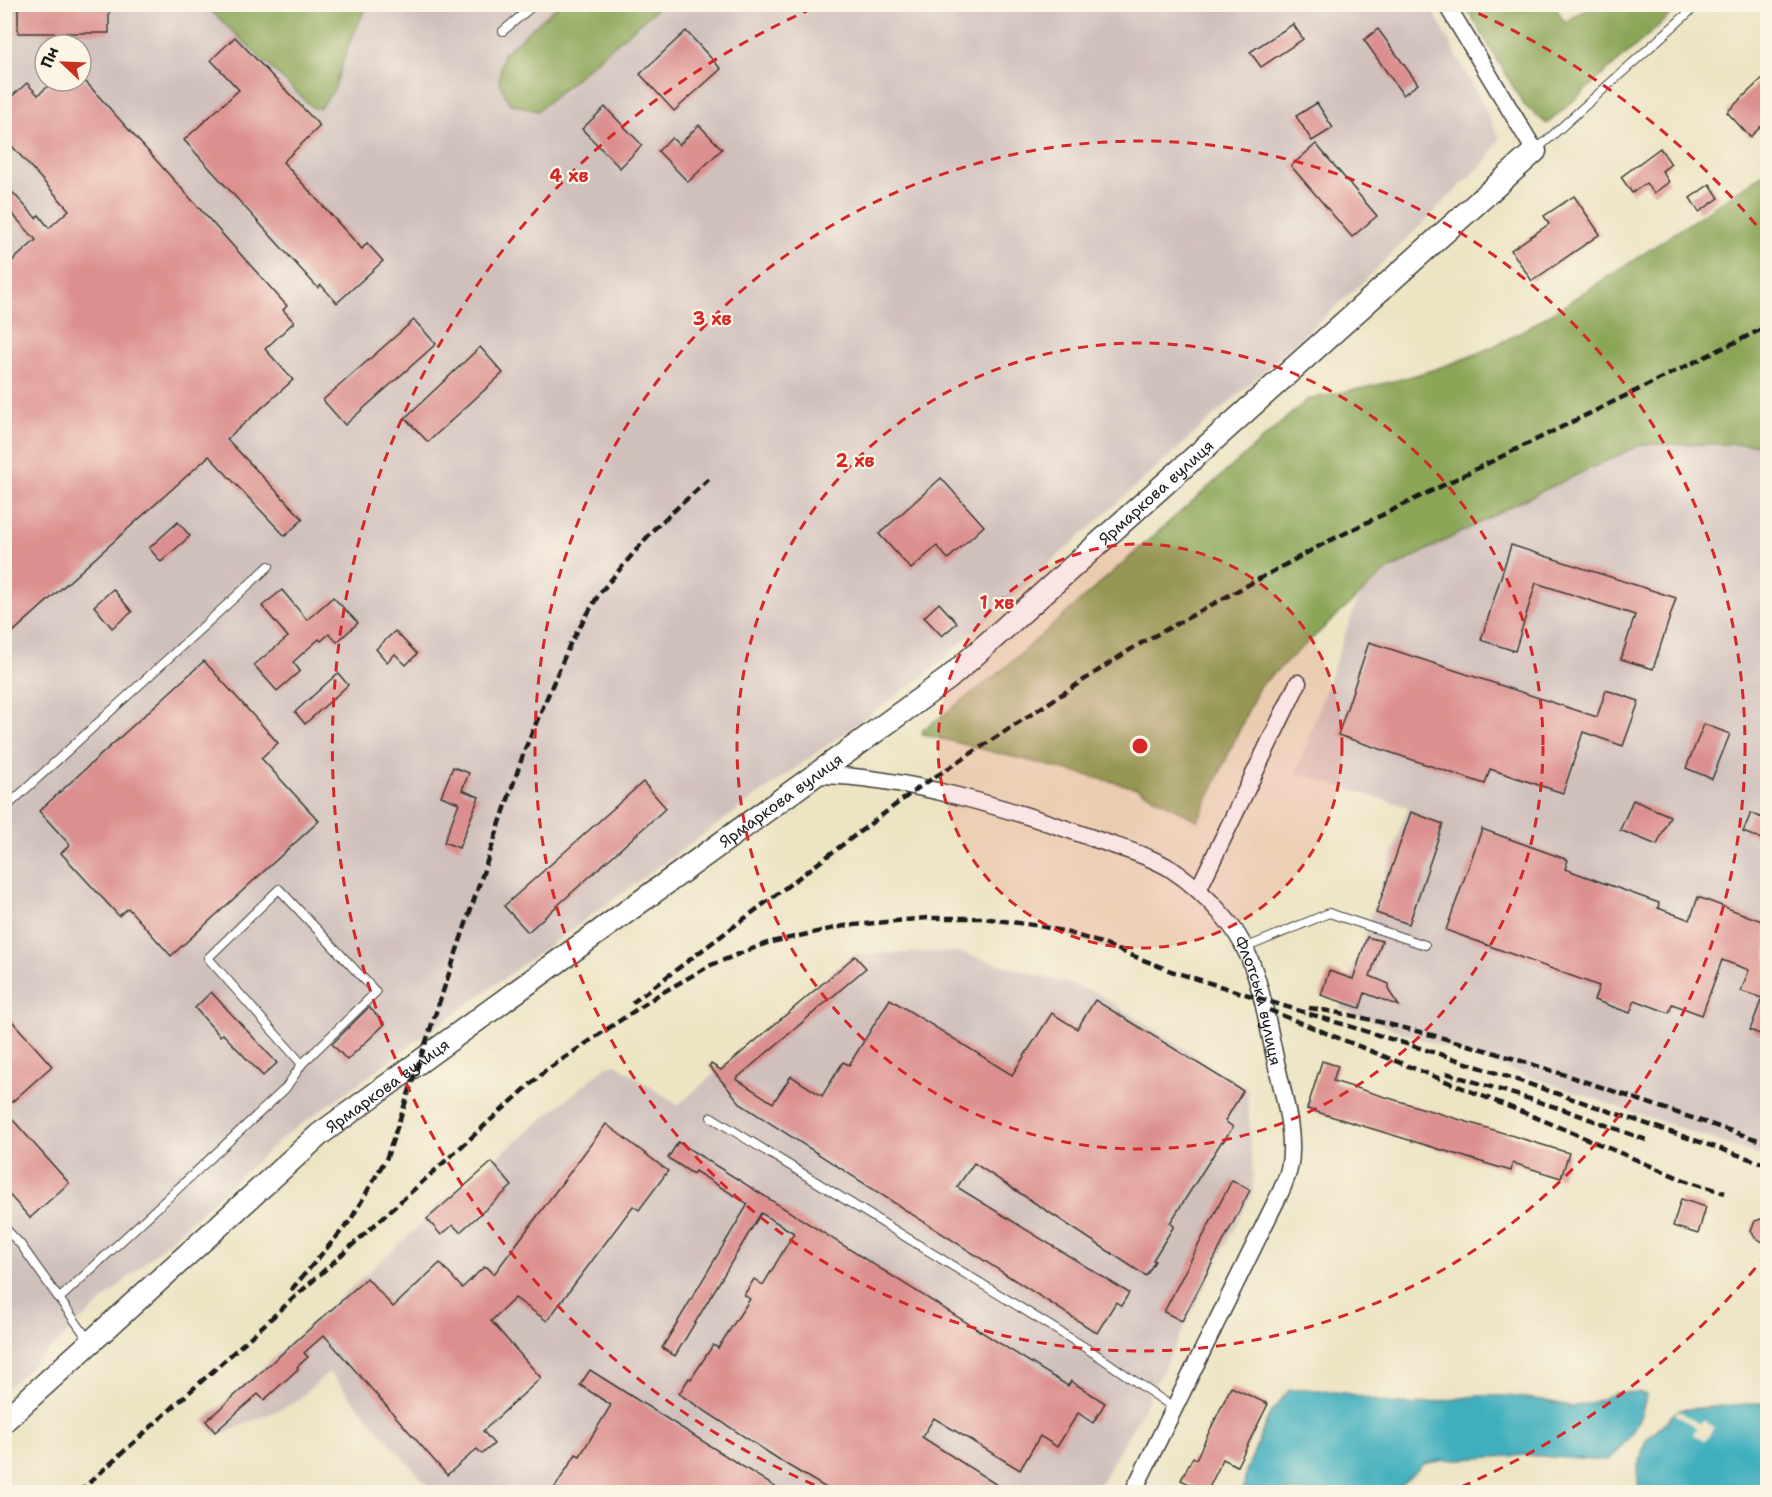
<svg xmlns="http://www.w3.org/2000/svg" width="1772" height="1497" viewBox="0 0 1772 1497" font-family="'Shantell Sans',sans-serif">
<rect width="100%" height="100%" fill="#fcf5e5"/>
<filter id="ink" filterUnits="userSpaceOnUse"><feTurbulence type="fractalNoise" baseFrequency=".0167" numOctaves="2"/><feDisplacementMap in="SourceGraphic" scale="12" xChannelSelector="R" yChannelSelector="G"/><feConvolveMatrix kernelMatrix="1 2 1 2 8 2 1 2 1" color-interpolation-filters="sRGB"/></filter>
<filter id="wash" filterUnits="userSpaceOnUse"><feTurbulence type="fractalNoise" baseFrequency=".008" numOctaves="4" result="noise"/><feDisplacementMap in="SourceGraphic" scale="24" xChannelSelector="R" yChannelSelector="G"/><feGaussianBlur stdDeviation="1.35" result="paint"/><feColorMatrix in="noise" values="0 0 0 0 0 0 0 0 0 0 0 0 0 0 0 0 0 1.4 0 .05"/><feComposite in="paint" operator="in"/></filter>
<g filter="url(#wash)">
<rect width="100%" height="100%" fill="#ede4c4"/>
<g fill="#d0c0bc" fill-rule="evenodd">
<path d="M5,5H205L312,106L318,109L367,5H560L503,55L537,111L661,5H1430L1500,138L1488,159L1364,281L929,672L282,1138L5,1390ZM45,45H81V81H45Z"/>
<polygon points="1642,444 1767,444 1767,1158 1403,1033 1340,1008 1408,807 1296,773 1359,595 1385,572 1519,502"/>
<polygon points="959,952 1095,992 1247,1089 1254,1189 1140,1415 1095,1492 433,1492 329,1372 294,1403 217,1436 203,1421 424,1222 424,1217 607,1066 616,1064 678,1105 853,954"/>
</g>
<g fill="#8ca659" stroke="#54613a" stroke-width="1.5">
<polygon points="560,4 661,5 537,111 509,103 499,81 503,54"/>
<polygon points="205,5 367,5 348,46 334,90 319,109 312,107"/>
<polygon points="1465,5 1554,5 1565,22 1593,5 1682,5 1547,124 1524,105"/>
<path d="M1767,171V444H1642L1519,502L1385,572L1259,687L1198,821L1137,788L922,734L923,730L1000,672L1308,399C1373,387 1440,373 1500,343C1534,326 1565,304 1597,284C1654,247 1711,209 1767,171Z"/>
</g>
<g fill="#40afbd" stroke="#2e666c" stroke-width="1.5">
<path d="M1289,1390H1319L1351,1394L1381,1402L1413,1405L1476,1396H1506L1543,1400L1572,1407L1594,1402L1615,1393L1638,1392L1646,1395C1642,1422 1627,1442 1608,1461L1526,1455L1444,1460L1424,1464L1393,1492H1244L1245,1474L1269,1415Z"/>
<polygon points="1756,1403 1767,1404 1767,1492 1639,1492 1637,1469 1646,1440 1678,1410"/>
</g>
<polygon fill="#ede4c4" points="1678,1410 1699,1424 1703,1420 1714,1427 1705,1441 1693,1434 1697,1428 1675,1414"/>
<g id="blocks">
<g fill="#db8f8e">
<rect x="18" y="4" width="91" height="29"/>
<polygon points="1293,24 1303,39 1261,67 1250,52"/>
<polygon points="1378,29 1418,84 1403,95 1364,40"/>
<polygon points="686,31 721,69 674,111 640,74"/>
<polygon points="235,37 320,126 283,162 362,249 367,243 383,261 337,303 321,285 318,288 184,140 239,90 211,60"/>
<polygon points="1767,74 1767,121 1750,137 1727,112"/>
<polygon points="54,81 85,81 287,306 283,310 294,322 265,349 293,380 227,439 303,519 285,536 209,456 4,640 4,268 36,240 4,205 4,183 36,218 39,215 49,228 69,210 4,137 4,103 27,83 38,95"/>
<polygon points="1317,103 1333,128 1312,141 1296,116"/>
<polygon points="605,107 642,145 620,168 582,129"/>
<polygon points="699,125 722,149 688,182 658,151 672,138 679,145"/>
<polygon points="1316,144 1377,216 1352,237 1291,166"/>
<polygon points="1660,148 1671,164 1662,171 1669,182 1654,193 1646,183 1632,193 1621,177"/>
<polygon points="1710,184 1719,198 1699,212 1690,198"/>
<polygon points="1574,196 1600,234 1532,281 1511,250 1549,224 1544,216"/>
<polygon points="414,320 436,344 345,425 323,400"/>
<polygon points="480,347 503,373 428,442 405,418"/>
<polygon points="941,478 984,526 948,559 937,546 911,569 879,534"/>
<polygon points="178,522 190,536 161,562 149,548"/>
<polygon points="1511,545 1676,598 1653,669 1621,659 1635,615 1536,583 1515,651 1481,640"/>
<polygon points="113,589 132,612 112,628 94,606"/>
<polygon points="282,590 307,620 333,597 358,623 337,642 329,634 321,641 319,639 293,662 300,671 277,691 254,665 288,637 262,606"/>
<polygon points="939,603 957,623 942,636 924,617"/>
<polygon points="395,631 417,654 406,665 395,654 387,662 376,649"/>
<polygon points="1369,642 1597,717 1606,690 1639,701 1623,746 1583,732 1563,793 1490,769 1485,784 1338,735"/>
<polygon points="204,661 278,743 261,758 319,821 171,956 128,908 119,916 61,853 70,845 39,811"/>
<polygon points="338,673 348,685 305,724 295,712"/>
<polygon points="1704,724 1730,734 1712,779 1686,768"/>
<polygon points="453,767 469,773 462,790 479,797 459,848 444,842 459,803 441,796"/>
<polygon points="643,782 666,808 528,932 504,906"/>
<polygon points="1633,800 1670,816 1657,845 1620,830"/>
<polygon points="1411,812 1443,824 1409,924 1376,913"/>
<polygon points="1751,813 1767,820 1767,841 1743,832"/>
<polygon points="1482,829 1568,860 1565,869 1659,903 1658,908 1690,920 1698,897 1767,923 1767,1037 1750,1030 1762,998 1741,991 1749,970 1722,960 1702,1015 1672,1004 1669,1013 1635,1000 1630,1013 1594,1000 1599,986 1446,930"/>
<polygon points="1367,937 1382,941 1370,976 1389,984 1389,991 1399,1006 1365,993 1360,1008 1321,995 1329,971 1353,979"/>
<polygon points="855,956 866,968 736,1079 773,1103 791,1076 822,1096 843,1062 849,1065 890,999 1012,1075 1052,1013 1077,1029 1095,1000 1243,1091 1225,1121 1233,1127 1223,1142 1222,1141 1170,1223 1174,1226 1153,1260 1155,1261 1146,1276 974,1163 957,1187 1129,1293 1121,1306 1116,1302 1097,1333 742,1105 709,1066 711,1064 721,1070"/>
<polygon points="211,992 277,1063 263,1076 223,1034 220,1036 195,1008"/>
<polygon points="369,1007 385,1024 347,1060 332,1044"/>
<polygon points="4,1012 52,1066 4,1109"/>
<polygon points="1322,1061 1338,1066 1333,1081 1569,1153 1561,1178 1513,1163 1511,1171 1307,1109"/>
<polygon points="4,1110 69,1183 30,1218 4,1189"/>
<polygon points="606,1124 668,1171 639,1210 633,1206 547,1321 515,1298 491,1321 541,1378 483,1431 494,1444 482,1454 477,1449 447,1475 324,1335 304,1353 308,1357 297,1367 298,1369 264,1400 258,1394 215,1432 206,1421 367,1278 393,1307 440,1263 462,1288 484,1267 485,1268 487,1267 494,1274"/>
<polygon points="678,1142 1068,1386 1071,1381 1105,1403 1093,1423 1078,1413 1057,1447 1040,1436 1020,1470 934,1418 922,1437 1008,1492 833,1492 789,1466 679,1394 689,1378 691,1379 713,1345 718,1348 750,1299 744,1295 754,1279 763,1285 794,1233 761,1213 675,1356 662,1348 748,1204 695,1171 693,1174 668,1158"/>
<polygon points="492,1162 512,1186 460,1232 453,1225 441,1235 427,1219"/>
<polygon points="1232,1180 1250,1190 1182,1321 1164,1312"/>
<polygon points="1681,1199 1706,1207 1698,1234 1673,1226"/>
<polygon points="1767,1217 1767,1244 1755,1238 1751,1230 1755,1221"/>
<polygon points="590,1370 783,1492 552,1492 576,1454 580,1456 611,1405 580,1385"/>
<polygon points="1231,1387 1268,1404 1237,1466 1223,1459 1207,1492 1205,1492 1181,1480 1193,1457 1196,1459"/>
</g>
</g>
</g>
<g filter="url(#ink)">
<use href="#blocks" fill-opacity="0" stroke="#3b3a35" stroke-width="1.5"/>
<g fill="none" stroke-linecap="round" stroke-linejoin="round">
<defs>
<g id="lane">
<polyline points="503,31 535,4"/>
<polyline points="1535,151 1698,4"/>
<polyline points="4,809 269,566"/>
<polyline points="1245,948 1329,913 1425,945"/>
<polyline points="711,1117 1094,1353 1174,1408"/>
<polyline points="4,1227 21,1245 90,1342"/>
<polyline points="59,1299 285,1089 302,1064 208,958 279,889 376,992 302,1064"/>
</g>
<g id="street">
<polyline points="1446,4 1535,151"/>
<path id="s1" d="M817,775C906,776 1011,809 1095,839C1120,848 1148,855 1171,869C1191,882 1209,899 1225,918C1257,955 1264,1006 1274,1053C1281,1088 1297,1134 1289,1169C1287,1177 1284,1184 1281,1191L1133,1492"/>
<polyline points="1198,890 1298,683"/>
</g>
<g id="secondary">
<path id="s2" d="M4,1421L320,1134L949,678L1535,151"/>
</g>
</defs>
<use href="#lane" stroke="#3b3a35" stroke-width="10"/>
<use href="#street" stroke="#3b3a35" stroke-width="19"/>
<use href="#secondary" stroke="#3b3a35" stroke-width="25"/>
<use href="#lane" stroke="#fff" stroke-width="8"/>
<use href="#street" stroke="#fff" stroke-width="16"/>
<use href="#secondary" stroke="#fff" stroke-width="22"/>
<g stroke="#1c1c1c" stroke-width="4.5" stroke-dasharray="9 4.5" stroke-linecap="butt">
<polyline points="632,1003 918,788 1136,646 1325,543 1768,326"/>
<path d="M1309,1008C1347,1013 1384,1023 1420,1032C1538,1062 1652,1106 1768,1143"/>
<polyline points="1269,1010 1547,1122 1684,1180 1725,1193"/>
<polyline points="1446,1073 1565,1110 1649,1141"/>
<polyline points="291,1290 350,1221 387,1157 525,749 570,644 599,594 654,529 710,478"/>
<polyline points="79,1492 545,1071 658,995 711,965 767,943 844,926 927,918 983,918 1040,926 1066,932 1101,943 1171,971 1452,1058 1768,1165"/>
</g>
</g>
</g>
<circle cx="1140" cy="746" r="202" fill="#d62828" fill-opacity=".12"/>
<g fill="none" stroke="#d62828" stroke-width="3" stroke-dasharray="10 8">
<circle cx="1140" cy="746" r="202"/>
<circle cx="1140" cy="746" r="403"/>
<circle cx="1140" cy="746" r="605"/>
<path d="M1767 1254A807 807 0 0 1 1449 1492M831 1492A807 807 0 0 1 818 6M1462 6A807 807 0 0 1 1767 238"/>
</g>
<g text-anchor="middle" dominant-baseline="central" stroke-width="4.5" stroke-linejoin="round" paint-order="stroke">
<g font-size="16" fill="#1c1c1c" stroke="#fcf5e5">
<text stroke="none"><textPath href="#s2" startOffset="1482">Ярмаркова вулиця</textPath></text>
<text stroke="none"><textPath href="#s2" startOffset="996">Ярмаркова вулиця</textPath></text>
<text stroke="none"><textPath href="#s1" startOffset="532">Флотська вулиця</textPath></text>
<text stroke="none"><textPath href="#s2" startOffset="510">Ярмаркова вулиця</textPath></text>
</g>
</g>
<circle cx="1140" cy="746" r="9" fill="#d62828" stroke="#fcf5e5" stroke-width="3"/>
<g font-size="18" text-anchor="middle" font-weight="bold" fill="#d62828" stroke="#fcf5e5" stroke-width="4.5" stroke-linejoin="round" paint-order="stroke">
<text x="569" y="182">4 хв</text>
<text x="712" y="325">3 хв</text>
<text x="855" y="467">2 хв</text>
<text x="997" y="609">1 хв</text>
</g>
<rect width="1772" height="1497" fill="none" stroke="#fcf5e5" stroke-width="24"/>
<g transform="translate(63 63) rotate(293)"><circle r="28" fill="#fcf5e5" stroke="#a29e95" stroke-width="1.5"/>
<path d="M0-4.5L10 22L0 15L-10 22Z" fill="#c8321e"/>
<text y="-9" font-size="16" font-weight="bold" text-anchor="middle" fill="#1c1c1c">Пн</text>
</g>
</svg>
